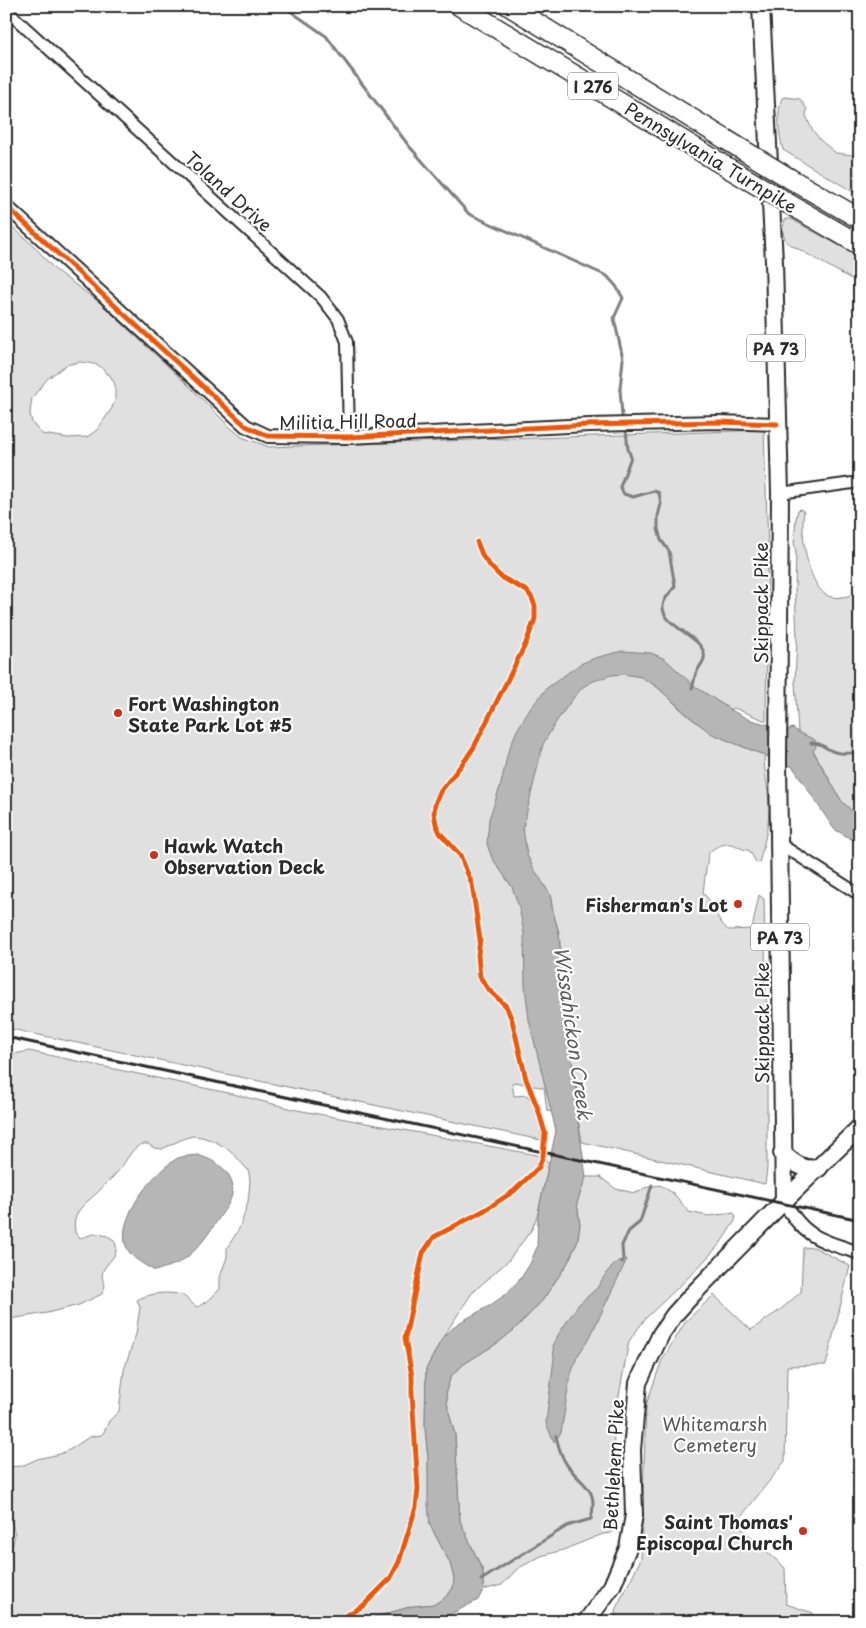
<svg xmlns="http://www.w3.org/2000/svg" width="866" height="1628" viewBox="0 0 866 1628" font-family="'Playpen Sans',sans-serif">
<rect width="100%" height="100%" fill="#fff"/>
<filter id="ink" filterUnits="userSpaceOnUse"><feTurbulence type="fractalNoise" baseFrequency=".02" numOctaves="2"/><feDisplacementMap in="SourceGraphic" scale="10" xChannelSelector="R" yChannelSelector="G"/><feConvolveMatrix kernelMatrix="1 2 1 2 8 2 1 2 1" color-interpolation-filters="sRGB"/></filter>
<g filter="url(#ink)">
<g fill="#e0e0e0" stroke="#868686" fill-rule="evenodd">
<path d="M785,97L800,99L807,109L806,116L812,129L821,141L836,153L860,156V196L783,150C779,135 776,112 782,98Z"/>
<polygon points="785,219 791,219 860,257 860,284 786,242 782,230"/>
<path d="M6,221L35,247L54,269L99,302L188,385L230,427L242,437L269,447L472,440L483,438L508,439L764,430L768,548L766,721L734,708L731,710L718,702L651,683C667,693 677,708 692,719C714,736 738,745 764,755C764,771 768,786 769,802C770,822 764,844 759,863L756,862L749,850C742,851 738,845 731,844C724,843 713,847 709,853C707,858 704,885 703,893C715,904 715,919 728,930L752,929L759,895L764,899L767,1035V1169L765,1184L582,1142L577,1114V1092L567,1033L559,933L553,912L550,894L571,1116L547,1111L544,1088L515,1082L512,1083L514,1096L527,1095C537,1108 542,1124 541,1140L6,1028ZM79,362C89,363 102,363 106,374H109L115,384V400L112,408L97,430L87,437L68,438L42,434L32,423L30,413L32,398L47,379L66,365Z"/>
<path d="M801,509L804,512C800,533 807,582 826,595C836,601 851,595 860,592V819L841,800L813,750L798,732L795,682L797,639L795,588L796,553L794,542L796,518L798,510Z"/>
<path d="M6,1051L14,1054L29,1051L233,1094L297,1110L537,1155L549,1163L538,1213L532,1229L509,1260L472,1293L443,1337L426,1369L425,1427L428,1459L430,1525L450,1563L454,1578L453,1588L447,1596L435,1604L413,1606L358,1622H6V1551L12,1548L15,1534L6,1503V1467L22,1466L37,1459L60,1454L71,1449L89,1437L101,1435L104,1432L109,1421L119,1411L124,1370L136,1334L140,1307L137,1300C149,1293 173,1290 185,1297C190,1300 192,1305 198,1307L211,1298L220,1289V1277L227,1257V1248L239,1229L248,1202L250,1181L249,1173L247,1169L230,1150L214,1141L202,1137L193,1136L185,1138L162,1149L154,1148L148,1144C143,1144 140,1144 137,1147C131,1151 127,1159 123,1165C117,1173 109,1181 102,1188C93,1198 81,1204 76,1216C74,1221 74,1227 75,1231C78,1243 86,1235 94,1234C102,1234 114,1236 116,1245C119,1263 94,1264 105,1286L102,1294L79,1305L47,1313L10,1319L6,1317Z"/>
<polygon points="586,1177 600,1177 616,1189 635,1193 641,1191 644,1188 660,1185 673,1193 689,1212 708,1216 734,1213 736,1217 735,1221 720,1244 692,1274 645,1319 629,1341 614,1423 613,1483 616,1500 614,1531 611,1533 603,1534 563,1550 541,1556 517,1569 502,1585 483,1590 483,1571 460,1521 455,1435 448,1409 446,1391 451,1376 464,1364 499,1342 515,1329 542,1301 567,1264 577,1243 580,1225 577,1203"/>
<polygon points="814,1247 850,1266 826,1365 787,1366 785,1461 736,1523 785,1568 786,1604 813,1613 812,1622 616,1622 615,1610 641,1559 646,1405 662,1360 686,1321 714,1295 751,1330 780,1310 801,1292 803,1248"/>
</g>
<g fill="#b6b6b6" stroke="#7e7e7e">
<polygon points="622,651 651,653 665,659 693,685 731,710 748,719 787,730 793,728 798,732 815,740 816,747 813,751 841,800 860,819 860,844 834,829 793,767 712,734 690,717 656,686 641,677 623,674 611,675 591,682 583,687 574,697 556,722 543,744 523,828 527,855 534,869 550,894 553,912 559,933 567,1033 577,1092 577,1114 586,1177 577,1203 580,1225 577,1243 567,1264 542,1301 515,1329 499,1342 464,1364 451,1376 446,1391 448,1409 455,1435 460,1521 483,1571 483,1590 478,1600 436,1622 358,1622 413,1606 435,1604 447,1596 453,1588 454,1578 450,1563 430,1525 428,1504 428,1459 425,1427 426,1369 443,1337 457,1324 489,1306 505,1295 521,1278 530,1264 537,1247 538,1213 556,1131 529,1020 525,987 524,933 519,907 512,887 492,858 487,844 489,819 501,784 508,752 517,730 530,709 547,688 580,664 595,658"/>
<path d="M197,1155C213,1159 237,1172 232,1194C230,1204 222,1213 217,1221C209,1233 199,1248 187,1257C178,1265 166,1267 155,1271C145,1265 130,1258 126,1246C116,1218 154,1171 178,1158C183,1156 191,1156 197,1155Z"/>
<polygon points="627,1259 590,1337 577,1357 570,1377 561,1433 554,1442 546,1423 554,1358 553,1346 558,1335 578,1305 597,1288 607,1272 618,1261"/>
</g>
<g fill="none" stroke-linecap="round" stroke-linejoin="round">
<g stroke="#7e7e7e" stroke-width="3">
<polyline points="283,6 326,36 409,146 469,214 607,276 616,286 623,298 614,318 623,359 620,389 622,416"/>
<path d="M626,431L628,449L631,457L620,487L624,494L633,497L654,491L659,493L661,504L658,516V529L661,540L669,551L675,586C673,590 668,594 666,598C650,622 699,633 704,653C706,661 699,666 696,673C694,678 694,684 692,688"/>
<path d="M811,743C822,743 821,746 830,750C839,755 850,753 860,752"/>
<polyline points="622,1262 623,1260 622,1245 629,1231 640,1222 652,1185"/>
<path d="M481,1580L567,1526L591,1519C599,1487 583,1487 567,1465C562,1458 558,1445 556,1436"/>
</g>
<defs>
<g id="minor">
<polyline points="6,10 321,297 338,319 347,342 349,437"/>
<polyline points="780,493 860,482"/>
<polyline points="780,844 860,895"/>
</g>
<g id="tertiary">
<polyline points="6,206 246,426 268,436 349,437 589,425 719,422 777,424"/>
<path d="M784,1201C803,1238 822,1241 860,1253"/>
</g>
<g id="primary">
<polyline points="761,6 774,262 780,493 778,762 784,1201"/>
<path d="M782,1153C794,1163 803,1171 819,1168"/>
<polyline points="586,1622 612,1586 628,1548 634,1515 632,1450 638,1383 661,1334 674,1315 692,1295 784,1201 860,1127"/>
</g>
<g id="motorway">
<polyline points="460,6 725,166"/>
<polyline points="509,6 725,139"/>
<polyline points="789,178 860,219"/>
<polyline points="789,204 860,245"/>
</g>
</defs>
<use href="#minor" stroke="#2b2b2b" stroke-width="14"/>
<use href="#tertiary" stroke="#2b2b2b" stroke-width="16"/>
<use href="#primary" stroke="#2b2b2b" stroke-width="20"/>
<use href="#motorway" stroke="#2b2b2b" stroke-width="22"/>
<use href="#minor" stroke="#fff" stroke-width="10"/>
<use href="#tertiary" stroke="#fff" stroke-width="12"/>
<use href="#primary" stroke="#fff" stroke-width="16"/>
<use href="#motorway" stroke="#fff" stroke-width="19"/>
<polyline stroke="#2b2b2b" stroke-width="3" points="6,1037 860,1220"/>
<defs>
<g id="motorway-bridge">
<polyline points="725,139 789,178"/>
<polyline points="725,166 789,204"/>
</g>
</defs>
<use href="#motorway-bridge" stroke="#2b2b2b" stroke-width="22" stroke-linecap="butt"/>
<use href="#motorway-bridge" stroke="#fff" stroke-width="19"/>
<defs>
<g id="cycleway">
<polyline points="6,206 246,426 268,436 349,437 589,425 719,422 777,424"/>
<polyline points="336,1622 364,1605 390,1579 399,1562 416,1507 418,1489 412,1393 412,1376 405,1338 423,1253 434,1237 485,1210 514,1191 539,1167 543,1156 545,1133 538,1109 526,1079 512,1020 506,1006 488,989 480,977 478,955 480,940 472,884 460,855 440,833 436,824 434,813 435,804 440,792 466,759 474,747 526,643 535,619 535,606 532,598 527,591 501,577 492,568 483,557 477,542"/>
</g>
</defs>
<use href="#cycleway" stroke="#fff" stroke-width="8"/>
<use href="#cycleway" stroke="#e8590c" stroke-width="5"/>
</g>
</g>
<g fill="#c8321e" stroke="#fff" stroke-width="2">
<circle cx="118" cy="713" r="5"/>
<circle cx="154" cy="855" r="5"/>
<circle cx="738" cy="904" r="5"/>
<circle cx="803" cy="1531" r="5"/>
</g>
<g text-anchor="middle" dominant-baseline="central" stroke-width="4.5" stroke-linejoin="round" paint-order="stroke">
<g fill="#fff" stroke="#6b6b6b" stroke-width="1">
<rect x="568" y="72.5" width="50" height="27" rx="4"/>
<rect x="747" y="334.5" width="58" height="27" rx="4"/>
<rect x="751" y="923.5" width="58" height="27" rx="4"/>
</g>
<g font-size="16" font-weight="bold" fill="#2b2b2b">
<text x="593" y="86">I 276</text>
<text x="776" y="348">PA 73</text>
<text x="780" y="937">PA 73</text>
</g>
<g font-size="18" fill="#2b2b2b" stroke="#fff">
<text transform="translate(711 157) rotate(31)">Pennsylvania Turnpike</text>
<text transform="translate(229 191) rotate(42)">Toland Drive</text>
<text transform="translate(348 421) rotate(-1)">Militia Hill Road</text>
<text transform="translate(760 603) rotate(-90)">Skippack Pike</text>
<text transform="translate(761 1023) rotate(-90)">Skippack Pike</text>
<text transform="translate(613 1465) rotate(-87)">Bethlehem Pike</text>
</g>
<g font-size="18" font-weight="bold" fill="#2b2b2b" stroke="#fff" text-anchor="start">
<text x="128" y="703">Fort Washington<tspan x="128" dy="21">State Park Lot #5</tspan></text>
<text x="164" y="845">Hawk Watch<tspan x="164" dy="21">Observation Deck</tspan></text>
<text x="728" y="904" text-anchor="end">Fisherman's Lot</text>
<text x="793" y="1521" text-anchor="end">Saint Thomas'<tspan x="793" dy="21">Episcopal Church</tspan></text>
</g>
<g font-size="18" fill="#585858" stroke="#fff">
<text x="715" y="1423">Whitemarsh<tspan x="715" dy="21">Cemetery</tspan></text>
</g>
<g font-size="19" font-style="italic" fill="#5c5c5c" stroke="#fff">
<text transform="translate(574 1033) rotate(82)">Wissahickon Creek</text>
</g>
</g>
<rect width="866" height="1628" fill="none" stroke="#fff" stroke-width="25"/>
<rect x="12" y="12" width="841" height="1603" fill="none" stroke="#2b2b2b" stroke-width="2" filter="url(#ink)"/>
</svg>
